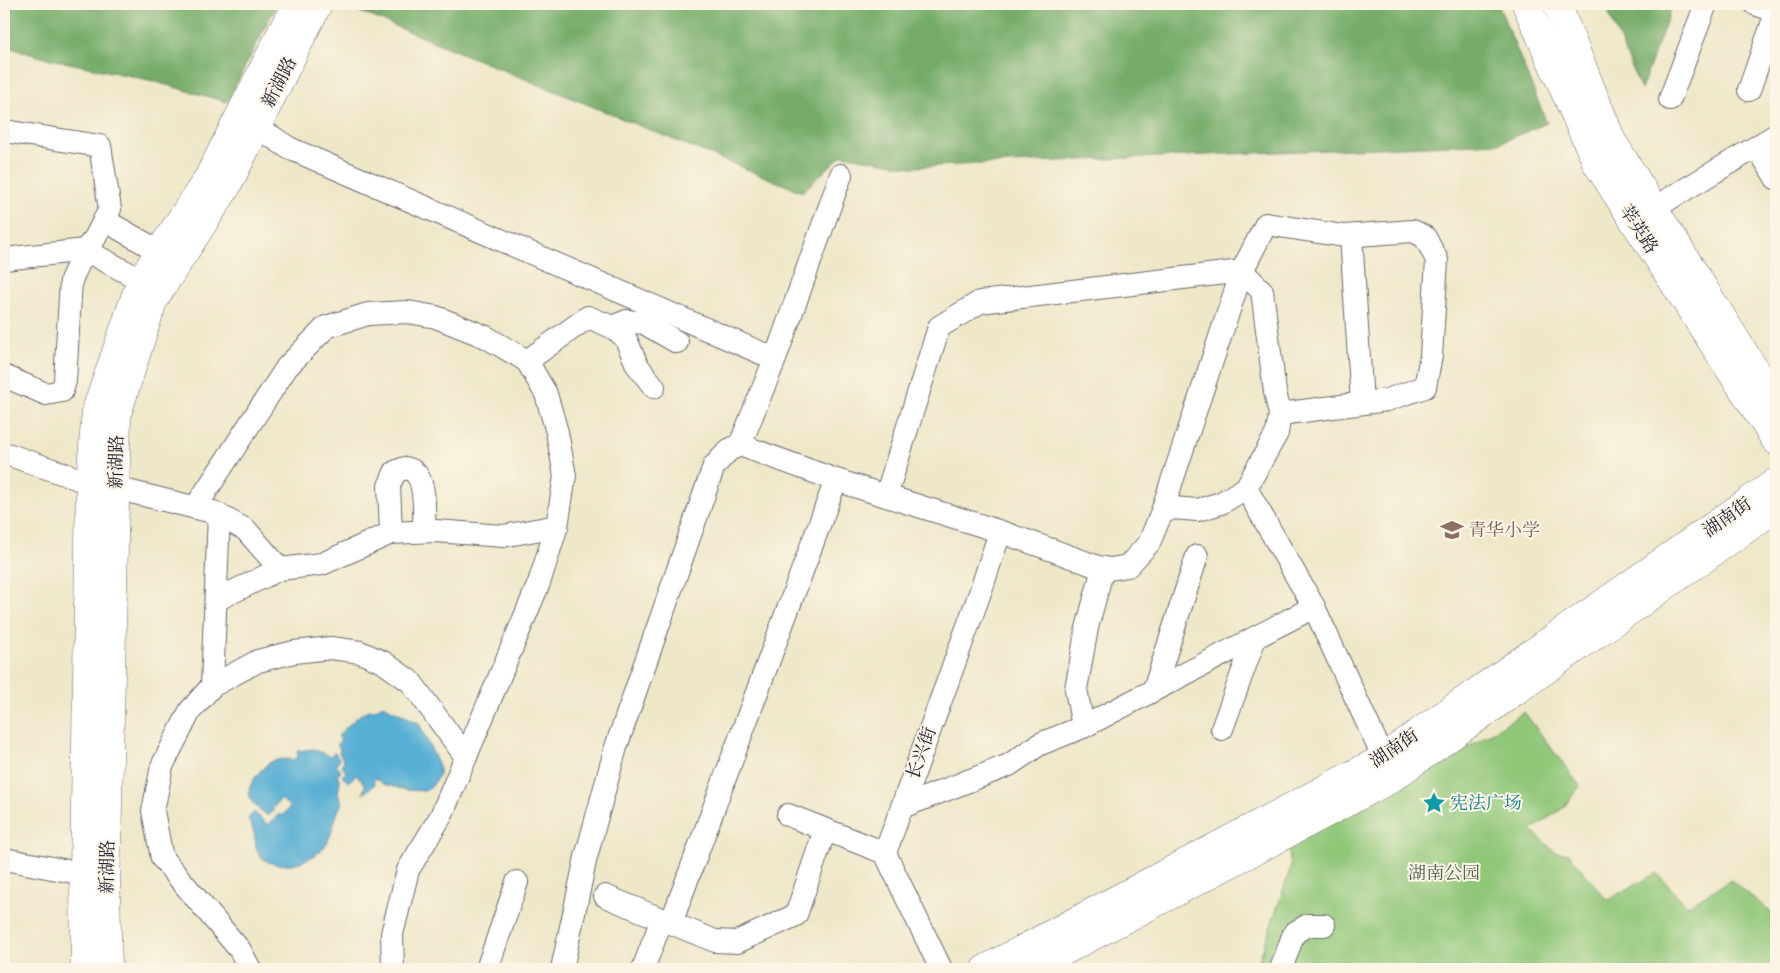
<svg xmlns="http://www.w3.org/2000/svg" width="1780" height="973" viewBox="0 0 1780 973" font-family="Alegreya,'Noto Serif SC',serif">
<rect width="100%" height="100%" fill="#fcf5e5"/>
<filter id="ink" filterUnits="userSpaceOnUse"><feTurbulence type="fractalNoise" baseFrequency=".02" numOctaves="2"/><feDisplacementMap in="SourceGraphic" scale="10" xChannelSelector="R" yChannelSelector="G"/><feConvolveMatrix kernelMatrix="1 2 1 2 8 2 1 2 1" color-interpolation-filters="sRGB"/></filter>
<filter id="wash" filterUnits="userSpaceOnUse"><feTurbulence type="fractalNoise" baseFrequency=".0096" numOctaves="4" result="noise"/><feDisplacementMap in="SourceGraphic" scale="20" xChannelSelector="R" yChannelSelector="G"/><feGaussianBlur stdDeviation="1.12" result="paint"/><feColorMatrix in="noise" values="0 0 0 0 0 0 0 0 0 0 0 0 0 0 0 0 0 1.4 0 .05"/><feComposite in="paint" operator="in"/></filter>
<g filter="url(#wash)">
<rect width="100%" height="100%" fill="#eee7c8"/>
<polygon fill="#91c779" stroke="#5a745a" points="1524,712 1580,786 1563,808 1531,830 1555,852 1569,854 1607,900 1657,873 1687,906 1731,880 1772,913 1776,921 1776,969 1256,969 1291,867 1288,846 1442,764"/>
<g fill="#74ac69" stroke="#4b6752">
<polygon points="4,4 277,4 227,102 149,80 41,57 4,46"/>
<polygon points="341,4 1268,4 1274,7 1284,4 1498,4 1547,123 1500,143 911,167 842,155 802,192"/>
<polygon points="1605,4 1673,4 1641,90"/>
</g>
<g fill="#57afd4" stroke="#3c6888">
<path d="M383,705L419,723L439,766V775L432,786L425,791L406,790L383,784L376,778L373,781L375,784L363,794L365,785L360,778L356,775L348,782L342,776L346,772L341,764L344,761L339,753L340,749L337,744L341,740L338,736C345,729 364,707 374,710Z"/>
<path d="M314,749L329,756L335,753L340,760L336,764L341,772L337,775L340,781L338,793L342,803C334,816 334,833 325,846C313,862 274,874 260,855C255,849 256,840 254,833C253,828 250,823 248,819L254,812L268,825L279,814L282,816L290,807L281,799L272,809L274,811L268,816C262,811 252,805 249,797C245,787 264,764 273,761C282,758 288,760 296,759L298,756L297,751Z"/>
</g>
</g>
<g filter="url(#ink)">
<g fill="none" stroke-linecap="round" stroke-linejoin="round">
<defs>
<g id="minor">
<polyline points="1755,4 1776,11"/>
<polyline points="1749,90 1776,13"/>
<polyline points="1670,99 1706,4"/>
<polyline points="257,127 289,148 775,359"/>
<polyline points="4,131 100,146 110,209 95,238 85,250 71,280 65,381 62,391 46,394 4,376"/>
<polyline points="1757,147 1776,178"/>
<polyline points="1654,208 1776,135"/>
<polyline points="104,220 160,252"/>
<polyline points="1351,236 1362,403"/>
<polyline points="4,259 85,250 141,280"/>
<polyline points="612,327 625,337 637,365 654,387"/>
<polyline points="527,361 588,317 612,327 627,321 644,323 677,342"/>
<polyline points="4,453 90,483"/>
<polyline points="836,480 740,445 775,359 841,175"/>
<polyline points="115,488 213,512 246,530 280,569"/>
<polyline points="1246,488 1314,607 1383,757"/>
<polyline points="195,508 287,367 326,327 368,314 408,312 436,317 486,337 527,361 546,394 557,432 565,476 557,526 539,583 441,816 408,870 392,934 393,969"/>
<polyline points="1161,514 1242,271 1266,224 1344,236 1413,231 1425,237 1437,260 1431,356 1425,387 1387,400 1280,414"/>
<path d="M391,533L389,486L395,472L405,468C408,469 411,469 413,471C427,481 424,516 424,531"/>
<polyline points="216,600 280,569 322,564 391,533 436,531 503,536 557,526"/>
<polyline points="212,686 219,515"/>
<polyline points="1154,690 1197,556"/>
<polyline points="1083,727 1314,607"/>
<polyline points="1222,729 1255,638"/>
<polyline points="902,807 1009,765 1040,744 1083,727 1076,689 1087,628 1103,568"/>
<polyline points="788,815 885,853"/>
<polyline points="4,859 84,874"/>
<polyline points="605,896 715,941 737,942 796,915 825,830"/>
<path d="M671,923L836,480C891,498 946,514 1001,532C1033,543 1066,555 1098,567L1110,569L1128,566L1149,543L1161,514L1172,508L1198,510L1221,503L1246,488L1277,433L1280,414L1275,392L1262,291L1242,271L980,302L939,327L886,496"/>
<polyline points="250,969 240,950 162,858 153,811 162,766 190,711 212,686 258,661 294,652 331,648 360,652 383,662 411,682 466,757"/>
<polyline points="487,969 517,882"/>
<polyline points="562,969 586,857 616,747 714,466 729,450 740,445"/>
<polyline points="643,969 662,919"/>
<polyline points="941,969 885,853 981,590 1000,532"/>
<polyline points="1281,969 1294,933 1308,925 1324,925"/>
</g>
<g id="major">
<polyline points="1526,4 1597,164 1776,441"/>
<polyline points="1557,4 1612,141 1776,404"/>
<polyline points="85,969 84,874 90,483 96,410 141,280 208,178 296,4"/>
<polyline points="108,969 106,891 117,414 153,301 226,188 318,4"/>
<polyline points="985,969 1378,761 1776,482"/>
<polyline points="1030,969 1389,780 1776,508"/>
</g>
</defs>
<use href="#minor" stroke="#69676c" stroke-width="24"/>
<use href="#major" stroke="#69676c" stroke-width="29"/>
<use href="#minor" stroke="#fff" stroke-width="22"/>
<use href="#major" stroke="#fff" stroke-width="28"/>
</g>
</g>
<defs>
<symbol id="school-bare" viewBox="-9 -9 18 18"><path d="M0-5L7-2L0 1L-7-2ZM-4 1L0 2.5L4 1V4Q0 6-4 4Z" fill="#8d6e63" stroke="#fcf5e5" stroke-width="2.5" paint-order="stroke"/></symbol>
<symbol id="sight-bare" viewBox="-9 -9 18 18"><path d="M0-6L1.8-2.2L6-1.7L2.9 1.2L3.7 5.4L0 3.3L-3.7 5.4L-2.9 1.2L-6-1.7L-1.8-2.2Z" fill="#0f9aa8" stroke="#fcf5e5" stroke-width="2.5" paint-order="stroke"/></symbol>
</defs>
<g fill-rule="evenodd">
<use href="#school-bare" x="1436" y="514" width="32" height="32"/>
<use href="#sight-bare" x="1418" y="787" width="32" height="32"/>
</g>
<g text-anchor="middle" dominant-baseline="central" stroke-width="4" stroke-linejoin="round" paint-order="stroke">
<g font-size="18" fill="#22223b" stroke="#fcf5e5">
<text transform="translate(279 82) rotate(-63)">新湖路</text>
<text transform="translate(1639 229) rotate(57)">莘英路</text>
<text transform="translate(116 462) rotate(-89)">新湖路</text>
<text transform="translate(1727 517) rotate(-35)">湖南街</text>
<text transform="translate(1394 748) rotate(-34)">湖南街</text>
<text transform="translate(921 753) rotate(-70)">长兴街</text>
<text transform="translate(107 867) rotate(-89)">新湖路</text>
</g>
<g font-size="18" fill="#785e54" stroke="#fcf5e5" text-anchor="start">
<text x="1468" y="530">青华小学</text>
</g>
<g font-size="18" fill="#0d838f" stroke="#fcf5e5" text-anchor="start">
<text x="1450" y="803">宪法广场</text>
</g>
<g font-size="18" fill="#495c51" stroke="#fcf5e5">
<text x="1444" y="873">湖南公园</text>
</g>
</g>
<rect width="1780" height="973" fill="none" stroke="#fcf5e5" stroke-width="20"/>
</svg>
